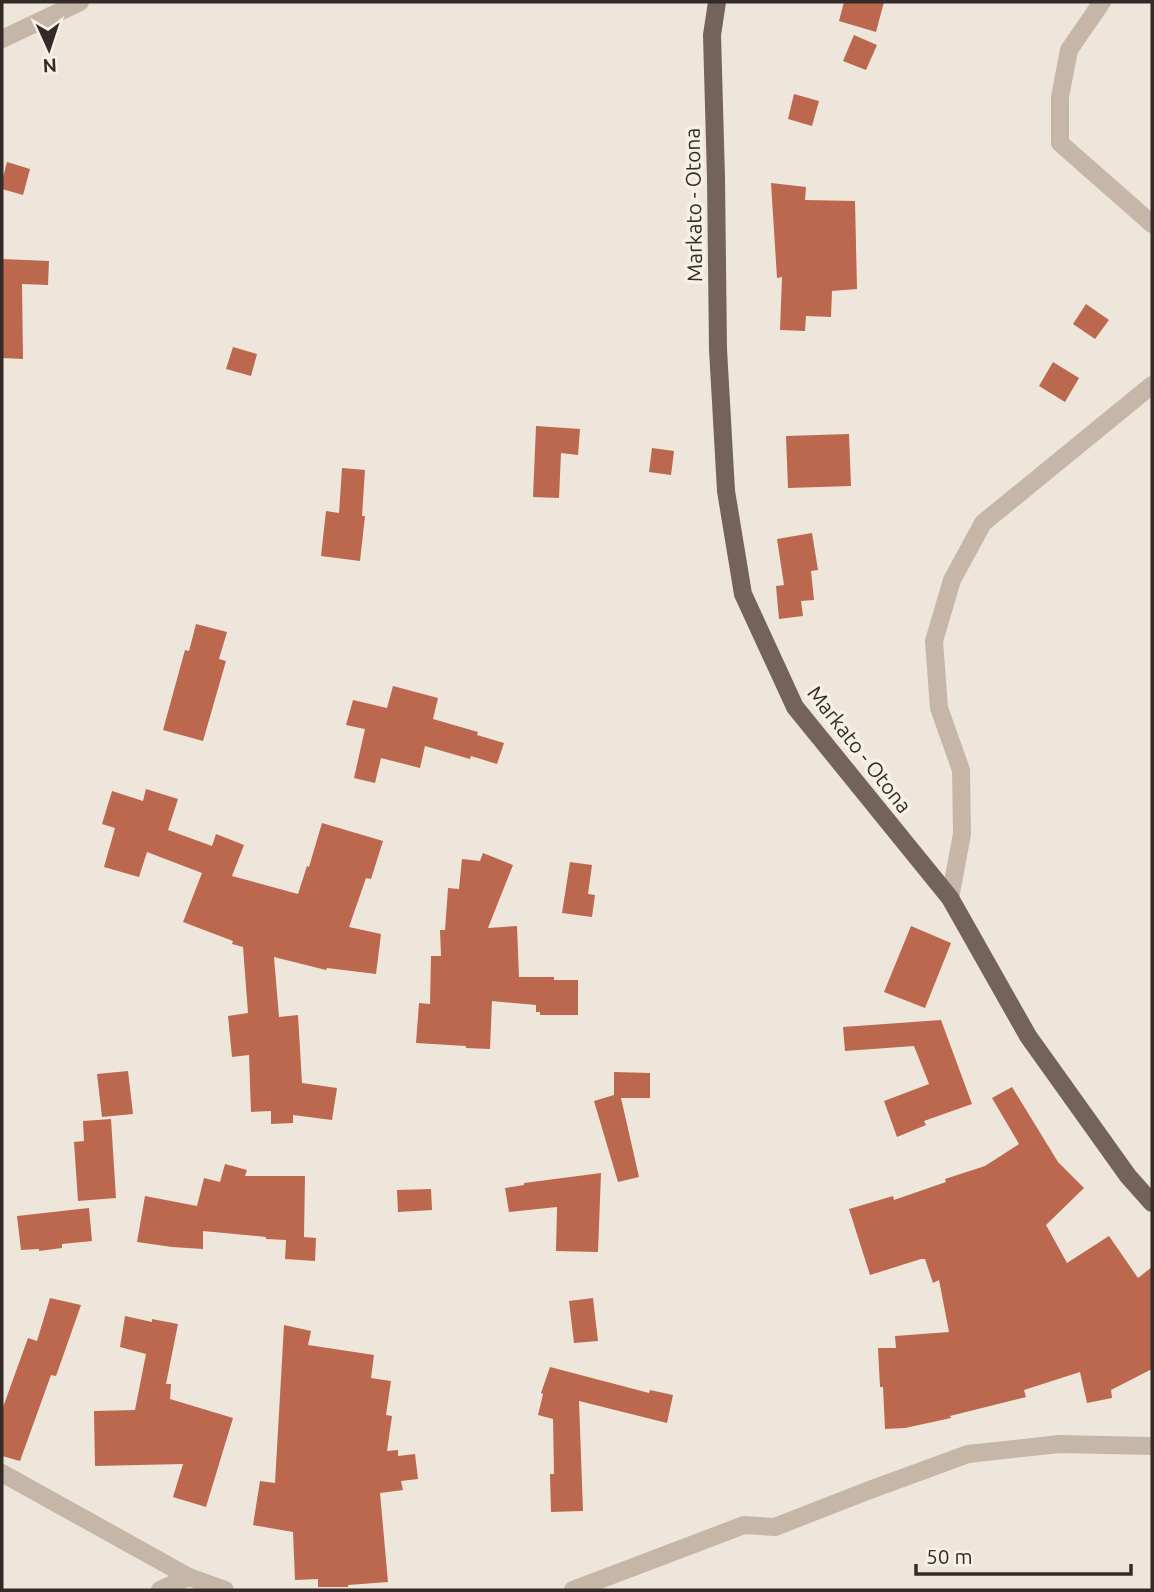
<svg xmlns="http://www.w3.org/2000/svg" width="1154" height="1592" viewBox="0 0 1154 1592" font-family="Ubuntu,sans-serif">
<rect width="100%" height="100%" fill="#efe6db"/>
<g fill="#bb684e">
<polygon points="844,2 884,2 876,32 839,21"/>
<polygon points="854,35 877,45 866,70 843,61"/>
<polygon points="794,94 819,101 812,126 788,119"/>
<polygon points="7,162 30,169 23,195 2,189 2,181"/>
<polygon points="771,183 806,187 805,200 855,201 857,289 832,291 831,317 806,316 805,331 780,330 782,277 777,278"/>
<polygon points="2,259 49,261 48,285 22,284 23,359 2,358"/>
<polygon points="1086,304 1109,320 1095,339 1073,324"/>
<polygon points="233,347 257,354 251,376 226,369"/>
<polygon points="1053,362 1079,378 1065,402 1039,386"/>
<polygon points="536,426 580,429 578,455 561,453 559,498 533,497"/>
<polygon points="849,434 851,486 788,488 786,436"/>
<polygon points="652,448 674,451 671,475 649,472"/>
<polygon points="342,468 365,470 362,516 365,516 360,561 321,556 326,511 339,513"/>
<polygon points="812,533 818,570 811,571 814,600 801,601 803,616 779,619 776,586 784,585 777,539"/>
<polygon points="196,624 227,632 219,659 226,661 203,741 163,730 185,650 189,651"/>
<polygon points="393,686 438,698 433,719 478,732 477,735 504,743 497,764 471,756 470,759 425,746 420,768 381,758 375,783 354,778 365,729 346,725 353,700 387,708"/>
<polygon points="146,789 178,799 168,830 212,846 216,834 244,845 232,876 298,894 307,866 309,867 322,823 383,841 371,879 366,878 349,927 381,934 376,974 327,968 326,970 274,957 279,1017 298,1015 302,1083 337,1088 332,1120 293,1115 293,1123 271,1124 271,1111 251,1112 249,1055 232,1057 228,1016 248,1013 243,947 232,944 233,941 183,922 202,873 147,852 139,877 104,867 115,828 102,824 112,791 143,801"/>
<polygon points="483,853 513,865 488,928 517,926 519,977 554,977 554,980 578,980 578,1015 540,1015 540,1012 536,1012 536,1005 492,1001 490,1049 466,1048 466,1046 416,1043 419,1003 430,1004 431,956 441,956 440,930 445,930 448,888 459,889 462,859 480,861"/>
<polygon points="570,862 592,865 588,894 595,895 592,917 562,913"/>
<polygon points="911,926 951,943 925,1008 884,992"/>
<polygon points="941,1020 972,1104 924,1121 926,1125 897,1137 884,1101 929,1084 914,1046 845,1051 843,1027"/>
<polygon points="128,1071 133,1114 102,1117 97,1074"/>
<polygon points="614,1072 650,1073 650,1098 621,1098 639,1177 618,1182 594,1101 614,1095"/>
<polygon points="1012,1087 1058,1162 1084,1188 1046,1225 1067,1263 1109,1236 1138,1278 1152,1267 1152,1369 1111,1390 1112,1398 1087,1403 1080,1372 1024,1390 1026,1397 950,1416 951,1418 905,1428 885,1429 883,1387 880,1387 878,1348 896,1348 895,1336 949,1332 939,1280 933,1283 925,1259 921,1259 870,1275 849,1209 893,1196 894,1200 946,1182 945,1179 985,1166 1019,1144 992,1098"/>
<polygon points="111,1119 116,1198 78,1201 74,1142 84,1141 83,1121"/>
<polygon points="225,1164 247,1170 245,1176 305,1176 304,1237 316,1238 315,1261 285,1259 286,1240 266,1239 266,1237 203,1231 203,1249 172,1247 137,1242 145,1196 197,1206 204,1178 220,1182"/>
<polygon points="601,1173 598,1252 556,1251 557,1207 509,1212 505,1188 524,1185 524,1183"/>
<polygon points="431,1189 432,1210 398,1212 397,1190"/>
<polygon points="89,1208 92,1241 62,1244 62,1248 39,1251 39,1249 21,1250 17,1216"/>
<polygon points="50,1298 81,1305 56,1376 51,1375 20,1461 2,1456 2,1410 28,1338 37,1341"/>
<polygon points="593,1298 598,1341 574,1343 569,1301"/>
<polygon points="125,1316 152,1322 152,1319 178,1324 166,1384 171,1384 170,1399 233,1418 206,1507 173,1497 183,1464 95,1466 94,1411 135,1410 146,1354 120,1347"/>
<polygon points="284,1325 311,1331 308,1345 374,1355 371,1378 391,1381 386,1415 392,1416 387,1451 398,1450 398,1456 415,1454 418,1479 401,1481 403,1490 380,1493 388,1582 348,1585 348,1587 318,1587 318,1579 295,1580 293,1532 253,1525 260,1481 275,1483"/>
<polygon points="550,1367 649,1393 650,1390 673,1395 667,1423 579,1401 583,1511 551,1512 550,1474 554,1474 553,1419 538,1415 543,1394 541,1393"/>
</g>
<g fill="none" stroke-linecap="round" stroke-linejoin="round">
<g stroke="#c6b6a8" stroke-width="18">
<polyline points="1102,2 1069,50 1060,97 1060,143 1152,224"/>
<polyline points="2,39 80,2"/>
<polyline points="950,898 962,834 961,770 939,708 934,641 952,580 983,523 1152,385"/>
<polyline points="2,1473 189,1577"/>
<polyline points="160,1590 189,1577 225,1590"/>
<polyline points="573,1590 744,1525 775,1527 867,1491 968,1454 1059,1444 1152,1446"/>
</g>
<polyline stroke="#74635a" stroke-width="18" points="717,2 712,35 716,178 718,349 726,491 743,594 795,707 950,898 1028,1036 1128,1176 1152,1203"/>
</g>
<g text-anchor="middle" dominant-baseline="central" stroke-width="7" stroke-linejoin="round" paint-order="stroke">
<g font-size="21" fill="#342b28" stroke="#f7f0e7">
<text transform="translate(693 205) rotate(-91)">Markato - Otona</text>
<text transform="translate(860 749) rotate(52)">Markato - Otona</text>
</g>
</g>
<rect width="1154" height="1592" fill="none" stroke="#342b28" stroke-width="7"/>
<g transform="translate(49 49) rotate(177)" stroke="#f7f0e7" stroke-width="5" paint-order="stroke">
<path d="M0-5L12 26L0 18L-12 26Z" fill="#342b28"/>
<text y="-10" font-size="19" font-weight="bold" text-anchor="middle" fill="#342b28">N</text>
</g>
<path d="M916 1564v10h215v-10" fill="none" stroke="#342b28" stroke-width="3.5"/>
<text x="926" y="1564" font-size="21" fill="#342b28" stroke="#f7f0e7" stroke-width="5" paint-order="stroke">50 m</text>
</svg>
